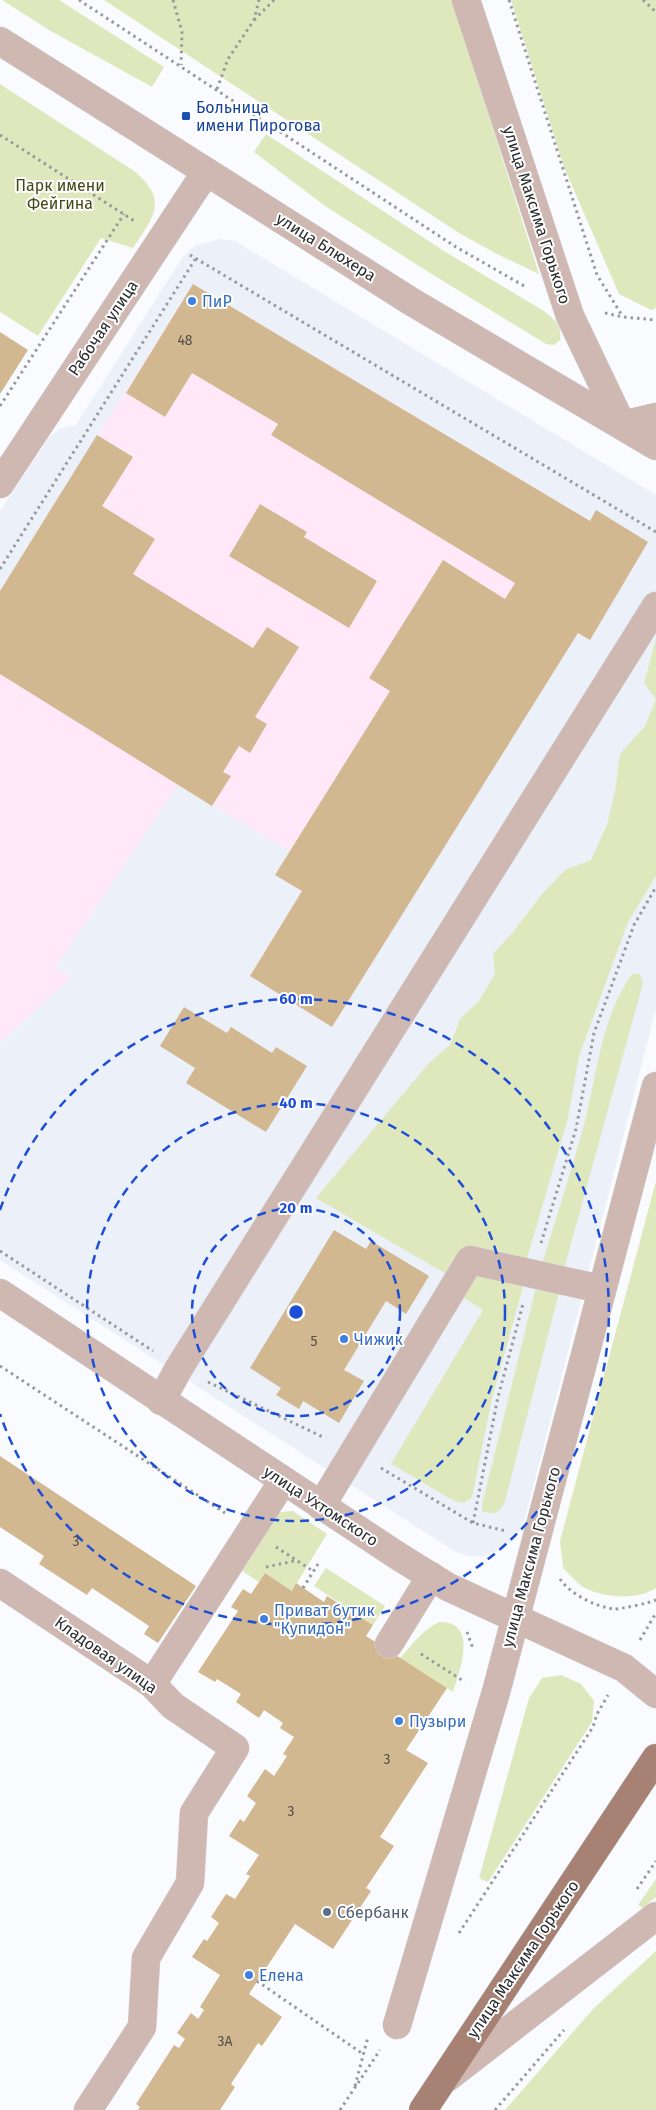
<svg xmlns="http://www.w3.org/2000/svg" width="656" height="2110" viewBox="0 0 656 2110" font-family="'Fira Sans',sans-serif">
<rect width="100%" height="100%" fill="#f9fbfe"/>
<polygon fill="#ebf0f9" points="221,239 235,241 656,495 656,1009 524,1522 518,1534 508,1545 484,1556 469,1556 456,1552 0,1260 0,511 51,435 60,429 76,425 182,258 196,245"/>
<polygon fill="#ffe9f8" points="193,284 590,521 596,511 648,542 590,640 577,633 332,1027 250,976 302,891 275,875 290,851 178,785 55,968 71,977 0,1043 0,591"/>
<g fill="#dfe8bc">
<polygon points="2,0 59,0 164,67 152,87 49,30"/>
<polygon points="104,0 452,0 539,274 497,254 459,233"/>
<polygon points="511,0 656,0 656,308 651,310 619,294 564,167"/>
<path d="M0,84L134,171C169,200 154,216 133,248L101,238L38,336L0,312Z"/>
<path d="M266,134L447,253L544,311C555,320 562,325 560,340L554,345L546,344L430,273L325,206L254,152Z"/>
<polygon points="656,639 656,876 628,922 579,1056 568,1118 526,1262 446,1274 316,1198 429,1063 450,1045 460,1019 479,1001 495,974 493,954 513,932 542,894 565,870 591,860 607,825 615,791 620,754 645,726 656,699 644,683"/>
<path d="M632,974H640L643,983L564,1269L542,1264C556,1218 571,1172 584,1125C597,1075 601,1017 632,974Z"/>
<path d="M656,1181V1588C639,1600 606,1598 587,1589C578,1585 570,1574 563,1568L560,1541Z"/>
<path d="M475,1266L525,1280L492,1398L472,1497C467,1503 463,1503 456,1502L391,1464L483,1310L458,1294Z"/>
<path d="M537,1283L560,1289L505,1501C501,1512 493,1516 482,1511V1505Z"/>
<polygon points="293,1511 327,1534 292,1591 265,1573 259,1582 235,1566 270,1517 280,1512"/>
<polygon points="326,1568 385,1606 373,1625 314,1586"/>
<path d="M439,1622C479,1621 460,1671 453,1692L400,1658C412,1645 422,1630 439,1622Z"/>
<polygon points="561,1675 581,1684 594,1701 592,1722 488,1882 479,1878 529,1698 542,1678"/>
<polygon points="656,1879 656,1897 643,1908 638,1905"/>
<polygon points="656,1951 656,2110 505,2110 594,2008"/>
</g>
<g fill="#d2b891">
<polygon points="193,284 590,521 596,510 648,542 590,640 578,633 332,1027 250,976 302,891 275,875 390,691 369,678 443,560 505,599 515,583 271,435 278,424 192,373 165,417 126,393"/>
<polygon points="0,332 28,350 0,394"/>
<polygon points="97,435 133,457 102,506 155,539 133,574 253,648 267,627 299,647 255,717 267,724 250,753 239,746 223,772 231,776 212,806 0,674 0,591"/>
<polygon points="260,504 307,532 304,537 377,581 349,628 229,556"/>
<polygon points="184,1007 227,1033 231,1027 272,1053 276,1047 307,1066 266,1132 186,1083 195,1068 160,1046"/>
<polygon points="334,1230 366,1249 371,1241 429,1276 406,1314 386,1301 344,1370 364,1381 339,1423 303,1401 299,1409 276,1395 281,1388 250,1368"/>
<polygon points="0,1456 196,1586 158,1643 144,1634 149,1626 92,1588 87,1595 39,1564 44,1556 0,1527"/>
<polygon points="265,1573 292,1591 296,1583 324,1602 327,1596 373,1625 366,1636 447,1688 406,1750 428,1763 380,1837 394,1846 366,1888 371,1891 333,1949 295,1924 249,1994 282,2017 262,2046 258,2043 231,2084 235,2087 220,2110 138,2110 140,2107 136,2104 174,2045 179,2048 185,2039 177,2033 191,2013 198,2019 204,2010 200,2007 220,1975 192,1957 204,1939 207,1941 219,1923 211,1917 226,1894 235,1899 250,1876 246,1874 259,1855 229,1836 240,1819 244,1822 256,1803 247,1796 265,1769 274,1776 287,1756 283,1754 294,1737 280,1728 283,1723 264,1710 259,1718 236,1702 241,1694 217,1679 215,1682 198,1672 238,1611 231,1607 243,1589 251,1594"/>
</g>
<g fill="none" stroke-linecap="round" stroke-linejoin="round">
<defs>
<g id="minor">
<polyline points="466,0 570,316 622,425 656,417"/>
<polyline points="0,41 412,302 656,446"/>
<polyline points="0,484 206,172"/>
<polyline points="0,1293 398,1556 448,1587 624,1668 656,1694"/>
<polyline points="161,1401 179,1368 656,606"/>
<polyline points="321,1506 470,1260 601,1289"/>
<polyline points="0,1583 152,1684 173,1706 235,1748 194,1813 190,1883 146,1958 142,2027 88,2110"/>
<polyline points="389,1644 431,1576"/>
<polyline points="152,1684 283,1481"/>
<polyline points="397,2025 496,1692 656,1086"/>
<polyline points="447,2078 656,1916"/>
</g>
<polyline id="major" points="423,2110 656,1758"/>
</defs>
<use href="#minor" stroke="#d4d6d9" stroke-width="29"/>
<use href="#major" stroke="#d4d6d9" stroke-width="29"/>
<g stroke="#97999c" stroke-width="3" stroke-dasharray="2.5 4" stroke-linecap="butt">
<polyline points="79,0 456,247 526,287"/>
<polyline points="173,0 182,32 181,65"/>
<polyline points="509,0 597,275 623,317"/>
<polyline points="643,0 656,12"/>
<polyline points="254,20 274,0"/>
<polyline points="217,89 228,59 254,20 259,0"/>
<polyline points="0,135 136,222"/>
<polyline points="190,255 656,532"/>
<polyline points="605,313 623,317 656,320"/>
<polyline points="0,406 124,214"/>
<polyline points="0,569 196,258"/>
<polyline points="541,1243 576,1129 594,1033 634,925 656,887"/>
<polyline points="0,1251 153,1351"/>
<polyline points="0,1366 225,1513"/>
<polyline points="208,1382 325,1438"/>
<polyline points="381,1468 473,1523 506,1531"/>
<polyline points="473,1523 498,1397 523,1304"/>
<polyline points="276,1547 313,1571"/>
<polyline points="266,1567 294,1561"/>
<path d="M560,1579C570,1594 596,1607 614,1609C622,1609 649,1603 656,1600"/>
<polyline points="303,1588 318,1564"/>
<polyline points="467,1632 472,1646 472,1649"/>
<polyline points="640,1640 656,1613"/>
<polyline points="421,1654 465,1682"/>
<polyline points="637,1889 656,1861"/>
<polyline points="459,1933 593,1727 597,1714 608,1695"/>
<polyline points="257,1981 363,2054"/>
<polyline points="355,2086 368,2037"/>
<polyline points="340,2110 380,2050"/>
<polyline points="495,2110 564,2030"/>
</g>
<use href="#minor" stroke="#ceb8b1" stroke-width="28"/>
<use href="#major" stroke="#a68174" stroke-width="28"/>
</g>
<g fill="none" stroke="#1d4ed8" stroke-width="2.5" stroke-dasharray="9 6">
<circle cx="296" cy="1312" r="104"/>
<circle cx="296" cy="1312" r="209"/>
<path d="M0 1210A313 313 0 1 1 0 1414"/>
</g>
<rect fill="#1a4fb4" stroke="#fff" stroke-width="2" x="181" y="111" width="10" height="10" rx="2.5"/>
<g fill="#3f7fe0" stroke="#fff" stroke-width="2">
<circle cx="192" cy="301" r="5"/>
<circle cx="344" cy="1339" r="5"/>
<circle cx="264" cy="1619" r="5"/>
<circle cx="399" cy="1721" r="5"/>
<circle cx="249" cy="1975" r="5"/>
</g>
<circle fill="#5c6f8a" stroke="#fff" stroke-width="2" cx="327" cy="1912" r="5"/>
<g text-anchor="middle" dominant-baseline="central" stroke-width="4" stroke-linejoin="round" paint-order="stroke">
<g font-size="14" fill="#534e47">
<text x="185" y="340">48</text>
<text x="314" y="1341">5</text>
<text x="76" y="1541">3</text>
<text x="387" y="1759">3</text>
<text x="291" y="1811">3</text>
<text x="225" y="2041">3А</text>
</g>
<g font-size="16" fill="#164399" stroke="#fff" text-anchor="start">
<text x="196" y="107">Больница<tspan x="196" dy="18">имени Пирогова</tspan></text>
</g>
<g font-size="16" fill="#414815" stroke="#fff">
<text x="60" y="185">Парк имени<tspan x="60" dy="18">Фейгина</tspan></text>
</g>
<g font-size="16" fill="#292b2e" stroke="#fff">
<text transform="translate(537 215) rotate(72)">улица Максима Горького</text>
<text transform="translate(326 247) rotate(32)">улица Блюхера</text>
<text transform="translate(103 328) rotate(-56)">Рабочая улица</text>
<text transform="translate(321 1506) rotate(33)">улица Ухтомского</text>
<text transform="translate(531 1557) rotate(-75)">улица Максима Горького</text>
<text transform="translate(106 1655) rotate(35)">Кладовая улица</text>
<text transform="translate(523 1959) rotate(-56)">улица Максима Горького</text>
</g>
<g font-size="16" fill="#366cbe" stroke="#fff" text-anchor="start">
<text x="202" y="301">ПиР</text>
<text x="354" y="1339">Чижик</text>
<text x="274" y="1610">Приват бутик<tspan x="274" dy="18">"Купидон"</tspan></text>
<text x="409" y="1721">Пузыри</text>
<text x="259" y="1975">Елена</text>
</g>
<g font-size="16" fill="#4e5e75" stroke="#fff" text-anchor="start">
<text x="337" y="1912">Сбербанк</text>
</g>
</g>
<circle cx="296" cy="1312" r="8" fill="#1d4ed8" stroke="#fff" stroke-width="2.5"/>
<g font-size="15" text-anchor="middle" font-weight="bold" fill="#1d4ed8" stroke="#fff" stroke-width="4" stroke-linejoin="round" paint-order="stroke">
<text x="296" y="1004">60 m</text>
<text x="296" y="1108">40 m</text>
<text x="296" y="1213">20 m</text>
</g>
</svg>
